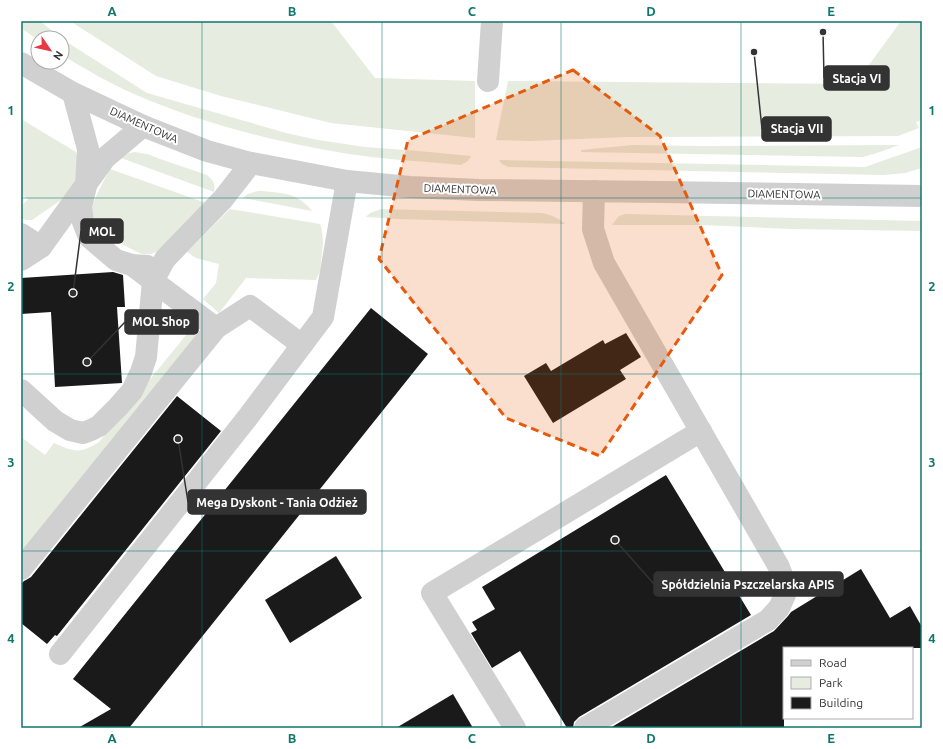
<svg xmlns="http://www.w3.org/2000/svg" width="943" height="749" viewBox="0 0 943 749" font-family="Ubuntu,sans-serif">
<rect width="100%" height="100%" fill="#fff"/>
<g fill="#e6ecdf">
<polygon points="21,21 40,21 61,38 38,38 38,40 21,28"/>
<polygon points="70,21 331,21 375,78 475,81 475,138 331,123 221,96 156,76"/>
<polygon points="901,21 922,21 922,120 916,122 919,128 898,136 627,137 529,141 496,140 508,81 855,84"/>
<path d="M62,39L147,93L286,133L318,140L365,147L418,151L471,156L468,161L461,165C419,161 378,159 337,152C268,140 198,122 134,94C109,83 85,69 62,55Z"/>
<polygon points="21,119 76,152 78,160 79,169 74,185 64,198 32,220 26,220 21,218 21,207 28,199 21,194"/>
<polygon points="633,145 703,146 899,145 880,152 863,157 581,152 581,150"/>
<polygon points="922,147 922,168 905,173 883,175 508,167 502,164 499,160 865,167"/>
<path d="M135,152L147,154L160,159L207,175C213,180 216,185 214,192L121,158L129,153Z"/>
<path d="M110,169L206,203L161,249C156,253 151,255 144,254C135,253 109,236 102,229C98,226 93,219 92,214C90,204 105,179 110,169Z"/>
<path d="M258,191C268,191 289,193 297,198C303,201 308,206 312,211L243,198L248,194Z"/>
<polygon points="230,209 320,224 322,230 323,244 320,271 316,280 246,278 219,313 203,299 216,283 219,264 196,258 187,252"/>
<path d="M381,209L542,213C551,215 559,218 565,224L398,219L366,217L370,213Z"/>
<polygon points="625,214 922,221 922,231 791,229 703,225 612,225 619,216"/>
<path d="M191,329L200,334L21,553V437L45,455L54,443C74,452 80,454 99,442Z"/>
</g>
<g fill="#1a1a1a">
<polygon points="113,272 123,275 125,307 117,307 122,383 55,387 51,312 21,314 21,278"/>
<polygon points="371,308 428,354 129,728 78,728 111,709 73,679"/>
<polygon points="626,333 641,357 620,370 626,379 553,423 524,376 546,363 551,371 603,340 605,344"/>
<polygon points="177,396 221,431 57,636 55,635 47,644 21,623 21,584 24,581 26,580 31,577"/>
<polygon points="666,475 751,615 579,717 574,722 573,728 567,728 520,651 492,668 471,633 477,630 472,622 495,609 482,587"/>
<polygon points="336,556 362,598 290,643 265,600"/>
<polygon points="861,569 890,618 910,606 922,627 922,648 784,648 784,728 610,728 774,631 788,616 791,612"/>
<polygon points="453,694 473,728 396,728"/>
</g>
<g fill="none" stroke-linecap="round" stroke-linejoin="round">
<g stroke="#d0d0d0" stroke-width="22">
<polyline points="21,63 73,93 143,126 207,151 251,163 347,181 410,187 479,190 662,192 922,196"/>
<polyline points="488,81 492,21"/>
<polyline points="73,93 88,149 86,186 81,207 83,222 89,237 116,260 132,265 147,266"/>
<polyline points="21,234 41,247 105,158 143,126"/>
<polyline points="21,260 41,247"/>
<polyline points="216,328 250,306 302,345"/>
<polyline points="21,390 55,421 70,430 83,433 91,430 99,426 118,407 132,391 141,372 146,357 153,281 165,259 223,199 251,163"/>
<polyline points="21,569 216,328 153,281 132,265"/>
<polyline points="60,654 248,417 323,317 347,181"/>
<polyline points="515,728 432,593 701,431"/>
<polyline points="585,728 768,620 779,608 785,595 785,583 779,567 604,263 593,229 594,191"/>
</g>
</g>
<path fill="#e8590c" fill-opacity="0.2" stroke="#e8590c" stroke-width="3" stroke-dasharray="8 5" stroke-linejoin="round" d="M573,70L660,136L722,275L600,456L506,418L379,259L408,140Z"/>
<path fill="none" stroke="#0f766e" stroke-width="1" stroke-opacity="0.55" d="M202,21V728M382,21V728M561,21V728M741,21V728M21,198H922M21,374H922M21,551H922"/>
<g text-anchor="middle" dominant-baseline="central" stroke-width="4" stroke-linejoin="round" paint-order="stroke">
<g font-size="11" fill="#333" stroke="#fff">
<text transform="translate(144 125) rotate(24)">DIAMENTOWA</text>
<text transform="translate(460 189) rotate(2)">DIAMENTOWA</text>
<text transform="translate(784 194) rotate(1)">DIAMENTOWA</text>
</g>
</g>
<path fill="none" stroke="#333" stroke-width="1.5" d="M823 32L824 78M754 52L762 129M73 293L81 231M87 362L125 322M178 439L188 502M615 540L654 584"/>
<g fill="#333" stroke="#fff" stroke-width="1.5">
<circle cx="823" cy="32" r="4"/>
<circle cx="754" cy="52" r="4"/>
<circle cx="73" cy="293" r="4"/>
<circle cx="87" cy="362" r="4"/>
<circle cx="178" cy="439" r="4"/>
<circle cx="615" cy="540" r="4"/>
</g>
<g fill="#333" stroke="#333" stroke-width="1.5">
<rect x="824" y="66" width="65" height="24" rx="4"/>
<rect x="762" y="117" width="69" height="24" rx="4"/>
<rect x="81" y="219" width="42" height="24" rx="4"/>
<rect x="125" y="310" width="73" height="24" rx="4"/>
<rect x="188" y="490" width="178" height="24" rx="4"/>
<rect x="654" y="572" width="189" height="24" rx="4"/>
</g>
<g font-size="12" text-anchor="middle" font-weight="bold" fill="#fff">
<text x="857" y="83">Stacja VI</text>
<text x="797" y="133">Stacja VII</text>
<text x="102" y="236">MOL</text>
<text x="161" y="326">MOL Shop</text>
<text x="277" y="507">Mega Dyskont - Tania Odżież</text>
<text x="748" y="589">Spółdzielnia Pszczelarska APIS</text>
</g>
<rect width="943" height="749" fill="none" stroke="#ffffff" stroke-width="44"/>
<rect x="783" y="647" width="130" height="72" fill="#ffffff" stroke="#adadad"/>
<rect x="791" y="660" width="20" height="6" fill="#d0d0d0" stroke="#adadad"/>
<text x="819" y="667" font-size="12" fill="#333333">Road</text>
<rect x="791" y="677" width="20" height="12" fill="#e6ecdf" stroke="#adadad"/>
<text x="819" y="687" font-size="12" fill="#333333">Park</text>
<rect x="791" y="697" width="20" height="12" fill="#1a1a1a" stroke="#adadad"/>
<text x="819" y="707" font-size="12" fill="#333333">Building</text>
<g transform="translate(50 50) rotate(124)"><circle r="19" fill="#ffffff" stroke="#adadad"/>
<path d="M0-3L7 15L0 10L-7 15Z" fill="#e63946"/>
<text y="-6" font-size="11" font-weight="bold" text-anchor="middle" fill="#333333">N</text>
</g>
<rect x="22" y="22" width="899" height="705" fill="none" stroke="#0f766e" stroke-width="1.5"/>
<g font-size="13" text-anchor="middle" font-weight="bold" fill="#0f766e">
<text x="112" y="16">A</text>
<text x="292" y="16">B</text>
<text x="472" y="16">C</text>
<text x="651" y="16">D</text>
<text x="831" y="16">E</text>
<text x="11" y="115">1</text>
<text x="932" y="115">1</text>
<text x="11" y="291">2</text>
<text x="932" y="291">2</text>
<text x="11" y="467">3</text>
<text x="932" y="467">3</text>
<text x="11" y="643">4</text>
<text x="932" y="643">4</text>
<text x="112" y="743">A</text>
<text x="292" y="743">B</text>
<text x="472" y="743">C</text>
<text x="651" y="743">D</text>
<text x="831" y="743">E</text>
</g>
</svg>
